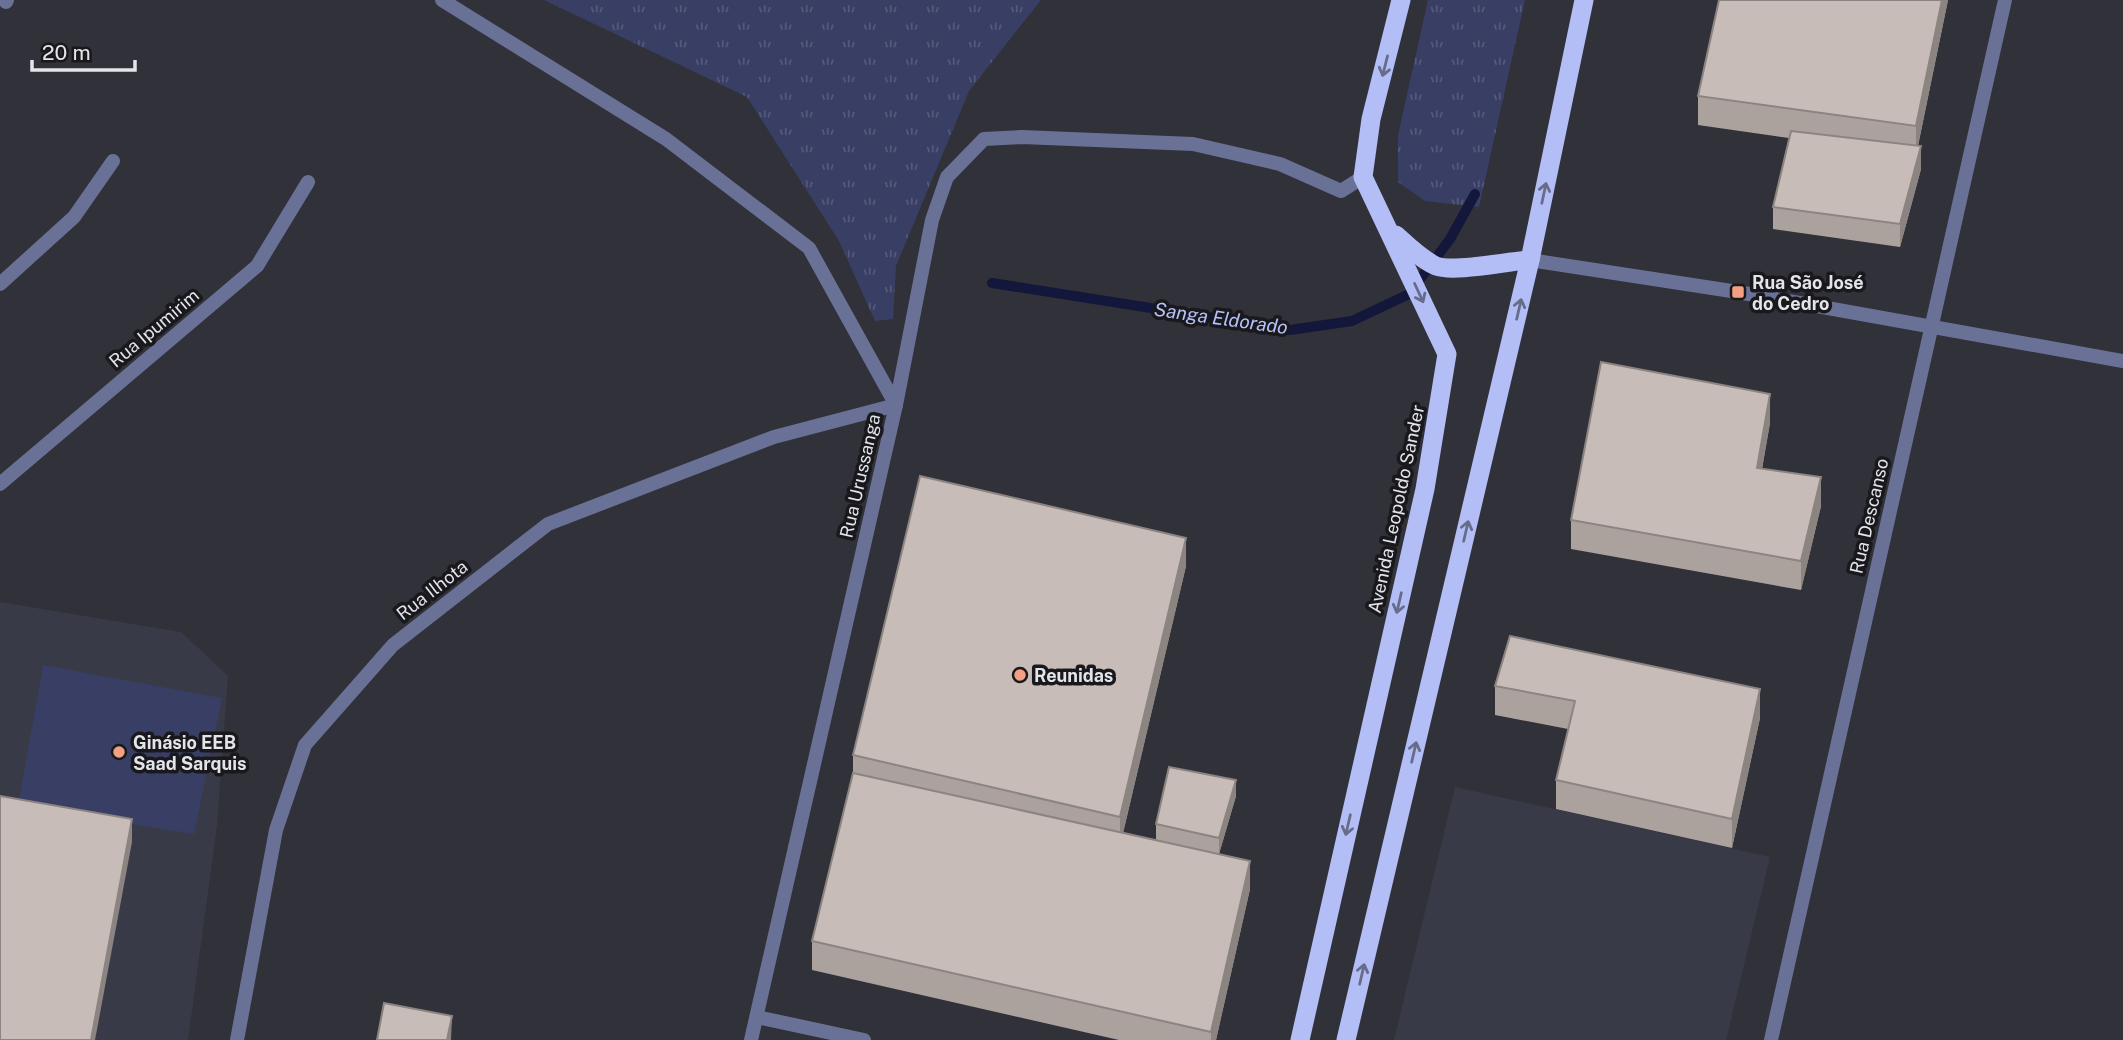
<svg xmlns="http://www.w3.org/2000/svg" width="2123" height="1040" viewBox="0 0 2123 1040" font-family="'Public Sans',sans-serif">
<defs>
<pattern id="grass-tufts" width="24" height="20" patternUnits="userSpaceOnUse" patternTransform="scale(1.75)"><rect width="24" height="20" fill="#383e64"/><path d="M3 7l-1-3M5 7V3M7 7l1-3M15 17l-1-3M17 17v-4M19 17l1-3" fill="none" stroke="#555a7a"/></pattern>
</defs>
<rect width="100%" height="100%" fill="#303139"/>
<g fill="#383a48">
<polygon points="0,602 181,632 228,676 217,825 188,1040 0,1040"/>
<polygon points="1455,787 1770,857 1726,1040 1394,1040"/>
</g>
<g fill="url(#grass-tufts)">
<polygon points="544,0 1041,0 969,91 896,266 893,319 875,321 839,241 747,97"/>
<polygon points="1428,0 1525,0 1479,207 1425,201 1398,182 1398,135"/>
</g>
<polygon fill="#383e64" points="43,665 222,698 194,834 18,806"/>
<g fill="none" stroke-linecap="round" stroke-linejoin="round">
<polyline stroke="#14173c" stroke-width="10" points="992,283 1290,330 1352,321 1409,294 1450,239 1475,194"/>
<g stroke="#6a7196" stroke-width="14">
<polyline points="0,284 74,217 113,161"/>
<polyline points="757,1017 864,1040"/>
</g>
<g stroke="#6a7196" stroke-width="14">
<polyline points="4,0 6,2 7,0"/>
<polyline points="442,0 666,139 809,248 896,405"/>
<polyline points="1530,260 1738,292 2123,361"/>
<polyline points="0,484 257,266 308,182"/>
<polyline points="237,1040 276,830 305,745 393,645 548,524 774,437 896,405"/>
<polyline points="751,1040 896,405 932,220 947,177 984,139 1022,137 1193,144 1280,164 1341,191 1363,177"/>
<polyline points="1771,1040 2005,0"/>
</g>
<g stroke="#b3bef6" stroke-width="19">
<path d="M1396,235C1408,246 1421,259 1436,266C1454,273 1508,261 1530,260"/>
<polyline points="1300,1040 1425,489 1447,354 1363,177 1371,119 1401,0"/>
<polyline points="1346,1040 1530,260 1584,0"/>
</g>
</g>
<g fill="#aba29e">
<polygon points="1719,0 1948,0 1918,146 1921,169 1900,247 1773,229 1773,207 1789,138 1698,125 1698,96"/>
<polygon points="1770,423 1762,469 1821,506 1801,590 1571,549 1571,520"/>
<polygon points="1186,566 1123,833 1156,840 1156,824 1236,796 1219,854 1250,889 1216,1040 1119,1040 812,970 812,941 853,774 853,755"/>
<polygon points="1495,686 1760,718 1732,848 1556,809 1556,780 1568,729 1495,715"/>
</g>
<g fill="#8b8481">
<polygon points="1942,0 1948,0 1916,155 1916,126"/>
<polygon points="1921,146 1921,169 1900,247 1900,224"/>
<polygon points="1770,394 1770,423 1757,497 1757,468"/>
<polygon points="1821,477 1821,506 1801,590 1801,561"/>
<polygon points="1186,538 1186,566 1120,846 1120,817"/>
<polygon points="1760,689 1760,718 1732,848 1732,819"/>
<polygon points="1236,780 1236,796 1219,854 1219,838"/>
<polygon points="132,819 132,842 95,1040 91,1040"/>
<polygon points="1250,861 1250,889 1216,1040 1211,1040 1211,1032"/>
<polygon points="452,1016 451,1040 447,1040"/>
</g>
<g fill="#c7bcb8" stroke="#8b8481" stroke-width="2">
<polygon points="1719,0 1942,0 1916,126 1698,96"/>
<polygon points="1791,131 1921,146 1900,224 1773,207"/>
<polygon points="1601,362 1770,394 1757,468 1821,477 1801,561 1571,520"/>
<polygon points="920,476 1186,538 1120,817 853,755"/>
<polygon points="1510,636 1760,689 1732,819 1556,780 1575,701 1495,686"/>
<polygon points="1169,767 1236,780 1219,838 1156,824"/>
<polygon points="853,773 1250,861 1211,1032 812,941"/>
<polygon points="0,796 132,819 91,1040 0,1040"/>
<polygon points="384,1003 452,1016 447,1040 377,1040"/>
</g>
<defs><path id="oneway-shaft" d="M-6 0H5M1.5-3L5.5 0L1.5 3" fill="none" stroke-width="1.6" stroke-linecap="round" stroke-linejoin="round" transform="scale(1.75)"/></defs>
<g stroke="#666c8a">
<use href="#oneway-shaft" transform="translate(1385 66) rotate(104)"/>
<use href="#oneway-shaft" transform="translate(1544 193) rotate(-78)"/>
<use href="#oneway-shaft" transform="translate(1419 293) rotate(65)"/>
<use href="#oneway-shaft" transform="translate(1519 309) rotate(-77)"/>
<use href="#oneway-shaft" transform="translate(1466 531) rotate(-77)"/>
<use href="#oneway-shaft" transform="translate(1399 603) rotate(103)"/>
<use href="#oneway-shaft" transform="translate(1414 752) rotate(-77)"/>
<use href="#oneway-shaft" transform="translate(1348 825) rotate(103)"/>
<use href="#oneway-shaft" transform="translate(1362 974) rotate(-77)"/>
</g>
<g fill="#f2a081" stroke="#19191d" stroke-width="2.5">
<rect x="1731" y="285" width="14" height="14" rx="3.5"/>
<circle cx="1020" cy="675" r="7"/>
<circle cx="119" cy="752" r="7"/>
</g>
<g text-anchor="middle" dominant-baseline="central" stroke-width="7" stroke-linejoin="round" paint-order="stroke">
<g font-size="18" font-weight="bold" fill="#e4e5ea" stroke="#19191d" text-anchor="start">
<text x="1752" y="282">Rua São José<tspan x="1752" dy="21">do Cedro</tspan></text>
<text x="1034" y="675">Reunidas</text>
<text x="133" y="742">Ginásio EEB<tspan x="133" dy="21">Saad Sarquis</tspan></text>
</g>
<g font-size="18" fill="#e4e5ea" stroke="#19191d">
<text transform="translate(154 328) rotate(-40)">Rua Ipumirim</text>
<text transform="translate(860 476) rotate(-77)">Rua Urussanga</text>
<text transform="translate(1396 509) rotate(-78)">Avenida Leopoldo Sander</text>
<text transform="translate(1869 516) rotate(-77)">Rua Descanso</text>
<text transform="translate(432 590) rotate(-38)">Rua Ilhota</text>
</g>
<g font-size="19" font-style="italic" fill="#b6c1f9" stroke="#19191d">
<text transform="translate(1221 318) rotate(8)">Sanga Eldorado</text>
</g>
</g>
<path d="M32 60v10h103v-10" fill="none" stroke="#e4e5ea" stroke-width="3.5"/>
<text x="42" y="60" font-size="21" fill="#e4e5ea" stroke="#19191d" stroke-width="5" paint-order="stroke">20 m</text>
</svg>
